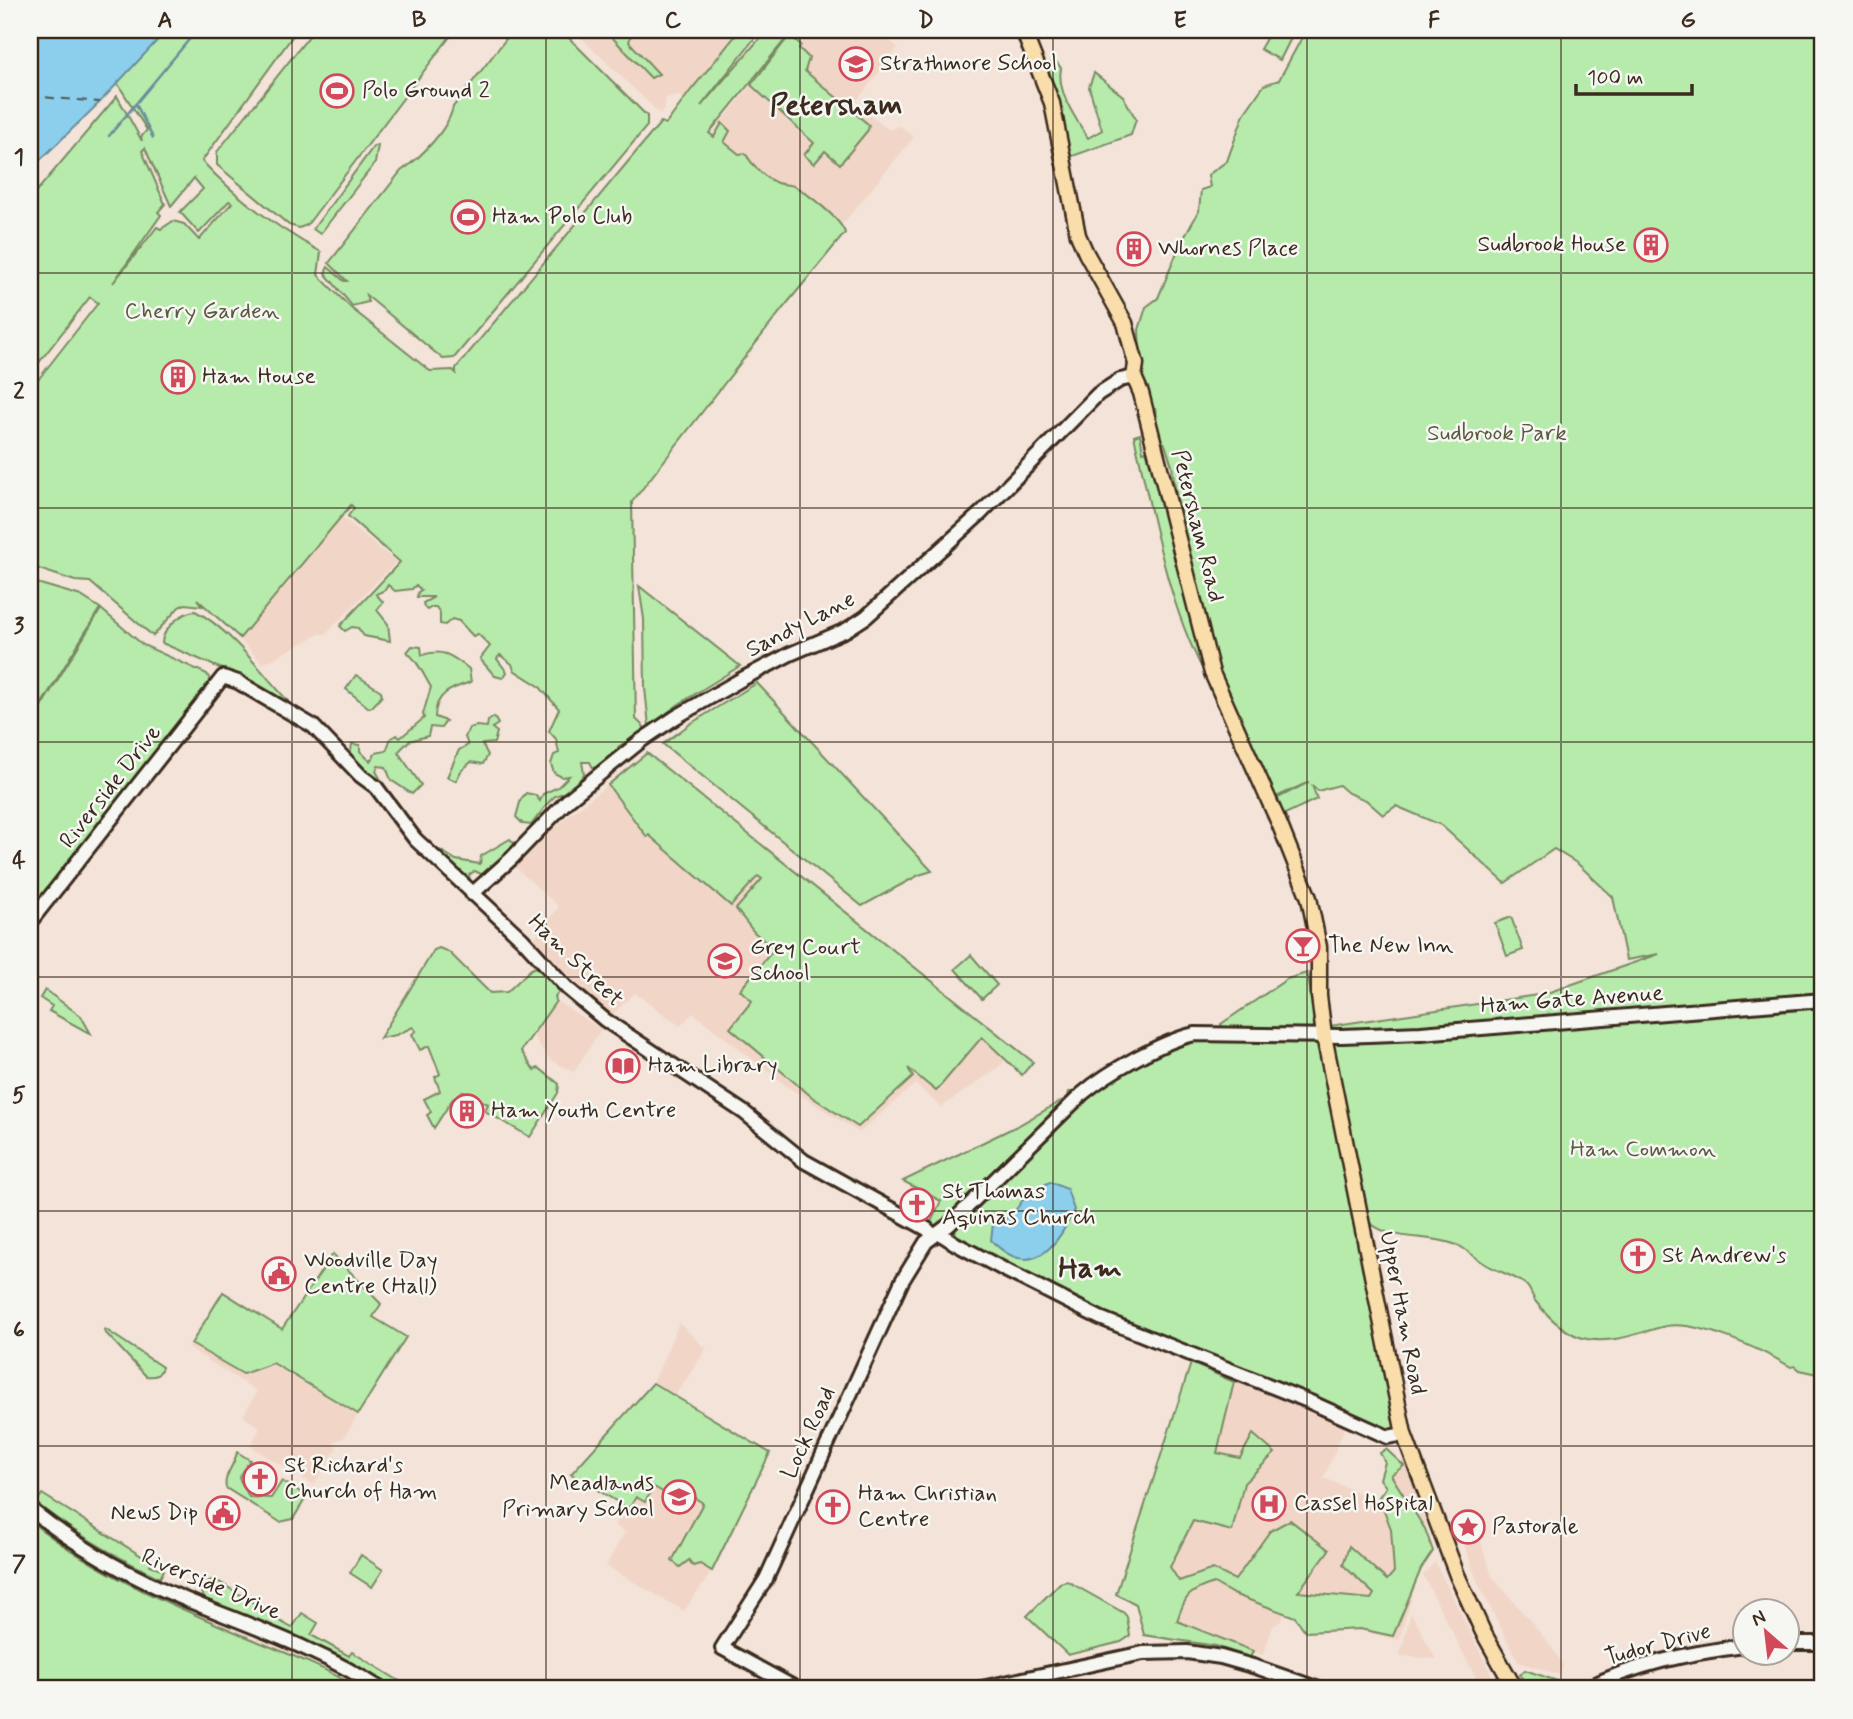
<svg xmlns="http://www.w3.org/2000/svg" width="1853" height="1719" viewBox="0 0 1853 1719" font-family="Mynerve,sans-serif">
<rect width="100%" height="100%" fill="#f3e3d9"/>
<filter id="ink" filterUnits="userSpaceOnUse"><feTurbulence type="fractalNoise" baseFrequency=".0143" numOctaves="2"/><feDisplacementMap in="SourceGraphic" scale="14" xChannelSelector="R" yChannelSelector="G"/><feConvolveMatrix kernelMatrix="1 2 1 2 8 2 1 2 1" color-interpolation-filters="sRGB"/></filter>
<g filter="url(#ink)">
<g fill="#f1d6c7">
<polygon points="573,30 738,30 683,99 678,95 668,97 665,100 665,109 660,114"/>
<polygon points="794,30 897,30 889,40 898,48 854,104 889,130 897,126 901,127 914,137 843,224 797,188 772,188 711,135"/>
<polygon points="340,515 396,562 326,634 319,634 263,664 238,638"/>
<polygon points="650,758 1010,1054 997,1069 941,1107 915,1084 859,1133 788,1087 693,1013 680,1026 635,993 612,1015 530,943 559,907 514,866 565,818 608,785 613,789"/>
<polygon points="556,1001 601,1029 574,1072 550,1060 533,1036"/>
<polygon points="333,1254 381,1304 373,1317 406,1337 343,1439 337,1440 334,1444 337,1448 314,1485 250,1446 260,1428 243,1416 257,1391 188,1348 223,1292 282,1329"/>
<polygon points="679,1323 706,1349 675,1396 770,1453 717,1564 684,1611 606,1566 625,1532 615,1525 626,1507 571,1474 653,1383"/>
<polygon points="1191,1363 1346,1424 1324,1478 1378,1501 1407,1506 1390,1476 1405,1458 1414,1477 1428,1533 1429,1539 1426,1541 1430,1553 1419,1573 1399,1640 1285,1612 1281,1621 1273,1626 1263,1655 1147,1610 1116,1594"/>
<polygon points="1473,1519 1492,1576 1547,1641 1563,1665 1560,1675 1518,1662 1477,1581 1460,1533 1460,1523"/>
<polygon points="1435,1562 1493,1678 1500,1689 1445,1689 1446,1682 1479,1684 1423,1575"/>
<polygon points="1411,1613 1433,1653 1436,1659 1402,1656 1400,1654"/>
</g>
<g fill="#b7ebab" stroke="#798a64" stroke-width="2" fill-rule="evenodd">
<path d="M163,30H297L202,161C236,198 278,228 321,252L318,275L351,308L430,371L453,370L456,373V368L661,122L666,124L691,90L740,30H761L701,106L767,30H793L709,133L714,137L722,123L730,131L724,142L739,154L745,153C752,165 765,178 777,183C783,185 788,184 794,186C807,193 841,219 845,233L784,307L632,502L636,719L646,729L618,747L619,753L600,767L593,768L590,762H582L584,774L573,789L555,796L549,802L531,825L523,824L516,817L521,799L526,793L535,795L540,801L543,794L558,787L569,776L562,777L554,773L551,764L554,755L559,753L556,739L549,731L559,709L539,686L514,670L512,664L500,655L497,659L507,672L503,678L495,676L480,659L490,646L478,634L473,636L459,621L452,619L445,625L440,624V613L436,607H432L427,610L424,607L423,603L434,597H417L418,592L421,590L416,585L412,589L395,591L388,585L385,590L376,594L383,602L377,610L388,624L390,641L364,636L358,628L352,627L345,631L340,626L400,562L348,516L354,508L351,505L240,638L197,599L202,606L185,604L179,607L153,636L90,582L75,581L30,566V390L98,303L90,297L30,374V199L117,96L142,141L141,137L147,130L116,81ZM145,148L171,206L194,178L203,189L180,212L199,233L229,201L232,203L199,240L184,224L173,221L161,229L157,227L113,283L161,215L158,212L165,204L142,151Z"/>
<polygon points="314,30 455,30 307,225 299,228 289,225 217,165 217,152"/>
<path d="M513,30H561L647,116V126L454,358L443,359L366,295L368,302L352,306L325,273L328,267L344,281H347L329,263L401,171C420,158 448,130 453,107Z"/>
<polygon points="605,30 644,30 641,34 631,35 629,42 659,74 651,78"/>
<polygon points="1271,30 1295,30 1280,60 1260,49"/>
<path d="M1306,30H1823V1375L1800,1370L1795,1366L1791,1367C1762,1350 1698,1320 1666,1326C1639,1332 1616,1344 1587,1339C1567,1335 1549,1318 1536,1302C1532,1297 1531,1289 1525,1284C1515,1276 1499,1272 1487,1265C1478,1260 1470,1252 1461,1247C1434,1233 1392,1243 1369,1222L1329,1026L1544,994L1659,954L1626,960L1613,897L1578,864L1554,849L1505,883L1441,825L1396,806L1383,815L1366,800L1348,793L1339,785L1318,791L1312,785L1317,799L1283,815L1276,799L1309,782L1274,798L1244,734L1213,658L1179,517L1172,466L1165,444L1159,437L1154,423L1157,416L1155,409L1151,410L1141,377L1139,330L1146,307L1158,298L1180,245L1199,211L1201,190L1210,187L1208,175L1227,161L1244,114L1264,85L1279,80Z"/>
<polygon points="790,35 801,45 799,48 809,58 805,71 869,125 868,130 840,164 825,151 814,164 804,155 814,143 751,85"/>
<path d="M1055,60L1061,68C1056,91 1076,119 1088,138L1102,130L1089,87L1094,73L1123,96L1136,119L1131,135L1070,157L1061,106L1047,66Z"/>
<polygon points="378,145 375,163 320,234 313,229 374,146"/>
<path d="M1140,434L1143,452L1146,451L1161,499L1210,683C1167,608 1154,518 1134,436Z"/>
<polygon points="30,581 81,596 100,608 30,723"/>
<polygon points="639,586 740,666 679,704 649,726 645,688 644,619"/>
<polygon points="101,609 143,645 207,674 212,684 208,692 30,912 30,725"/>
<path d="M195,611C228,627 263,674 288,701L285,705L252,682L162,643C162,630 181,612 195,611Z"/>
<path d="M412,646L421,647L422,655C444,648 452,656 469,669L471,682C452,688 435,693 435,717L446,721L441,728L430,727L428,736L409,741L398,752L421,785L412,794L391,780L386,767L378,766L376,771L381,780L373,782L350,758L352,744L360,745V751L370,761L376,753L386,751L391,738L397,735L400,738L424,718L423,714L431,687C423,674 418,661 407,652Z"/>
<polygon points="356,675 381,691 382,696 372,707 369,708 346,689"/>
<polygon points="757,683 932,871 919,875 862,906 663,744 690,724"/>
<polygon points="494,717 498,724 492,728 497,732 494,743 482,744 488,755 483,764 471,762 461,771 456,781 447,777 459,750 468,745 465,737 469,728 476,726 487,727 488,721"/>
<polygon points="647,753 1033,1062 1022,1075 982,1037 936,1091 908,1068 913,1077 858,1127 812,1097 730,1028 752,1001 740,990 774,949 754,932 736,909 762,879 758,876 731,906 649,835 647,837 608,785"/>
<polygon points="510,839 515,844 487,877 475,871 469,875 471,886 432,853 440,850 456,860 480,864 481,856"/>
<polygon points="1511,917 1523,950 1507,956 1495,923"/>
<polygon points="439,948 449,952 490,993 507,992 531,969 536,967 560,991 555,996 556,1001 521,1051 534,1070 539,1068 559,1084 558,1093 530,1137 485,1111 488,1104 463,1091 452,1100 434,1128 427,1115 431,1112 424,1099 440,1091 435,1077 440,1074 429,1046 420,1050 412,1034 416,1031 413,1027 396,1035 380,1038 434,950"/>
<polygon points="971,955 997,985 982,999 955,969"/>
<polygon points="1307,973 1315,1014 1314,1027 1308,1030 1224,1030 1221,1024 1287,979"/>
<polygon points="45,990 81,1016 91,1034 49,1011 52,1006 40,998"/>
<polygon points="1215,1038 1319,1041 1375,1307 1384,1377 1396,1427 1393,1428 1393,1431 1083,1305 956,1239 955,1226 1102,1084 1165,1050 1188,1040"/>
<polygon points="1069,1092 1077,1092 961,1209 936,1229 930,1224 941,1201 903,1181 1019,1125 1068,1097"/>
<polygon points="333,1254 381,1304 373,1317 406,1337 358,1414 273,1363 243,1374 191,1344 223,1292 282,1329"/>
<path d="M105,1329L162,1367C159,1376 156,1377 146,1376L104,1331Z"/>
<path d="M1191,1363L1234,1382L1217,1453L1240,1458L1253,1434L1275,1453L1244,1483L1232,1531L1193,1521L1170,1567L1179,1581L1213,1569L1235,1580L1270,1531L1290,1520L1329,1550L1298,1592L1371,1599L1374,1594L1343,1565L1349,1546L1387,1580L1394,1572L1391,1529L1379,1497L1386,1487L1380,1479L1385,1462L1380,1453L1386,1449L1404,1466L1391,1475L1425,1529L1433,1551L1421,1569L1393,1636L1360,1629L1306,1632L1295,1617L1233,1594L1214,1583C1188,1591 1185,1596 1177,1621L1253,1651L1250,1658L1216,1646L1144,1635L1136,1604L1116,1594Z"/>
<polygon points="653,1383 770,1453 712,1571 700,1564 693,1566 689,1560 680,1567 672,1561 703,1503 675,1486 668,1495 654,1487 645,1502 636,1497 630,1507 626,1507 571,1474"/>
<path d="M237,1452L250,1460L239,1478L249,1497L271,1498L282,1481L307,1496L293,1519L280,1522L226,1488C223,1475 235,1465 237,1452Z"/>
<path d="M42,1494L151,1562L150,1565L164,1570L160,1578C116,1557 74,1533 36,1503Z"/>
<path d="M30,1521C95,1573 171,1605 247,1637C282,1652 327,1667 358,1689H30Z"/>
<polygon points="361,1555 383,1570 372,1587 350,1573"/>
<path d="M212,1580L219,1582L272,1614L271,1616L292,1628L302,1613L318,1623L311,1635L349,1656L352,1652L406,1685L408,1683L418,1689H393L340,1656L205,1599L201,1592C203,1585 205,1582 212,1580Z"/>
<polygon points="1067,1581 1124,1613 1127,1617 1130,1636 1121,1642 1068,1655 1027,1616 1060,1583"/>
<polygon points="1525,1670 1563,1683 1565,1689 1529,1689 1520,1675"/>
</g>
<g fill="#8bcfed" stroke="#6b8d9a" stroke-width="2">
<polygon points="30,30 167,30 100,102 30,170"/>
<path d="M1050,1182L1067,1189L1074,1210C1056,1250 1029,1280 991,1240L993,1224L1011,1216L1029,1192Z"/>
</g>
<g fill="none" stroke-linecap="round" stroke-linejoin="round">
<g stroke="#6b8d9a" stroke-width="2.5">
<polyline points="136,104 153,138"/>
<polyline points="109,136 197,30"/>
</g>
<polyline stroke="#4f5352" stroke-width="2" stroke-dasharray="9 7" stroke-linecap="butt" points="30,96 100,102"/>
<defs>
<g id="secondary">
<polyline points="472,894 511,859 569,799 642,740 676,717 742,679 790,654 846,630 866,617 981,513 1098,394 1120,380 1134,377"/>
<polyline points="30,922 223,677 238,682 313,726 361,776 376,787 415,839 523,940 567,988 605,1020 745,1113 804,1161 927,1229 933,1235"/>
<polyline points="939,1233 956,1244 1005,1270 1100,1318 1308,1401 1388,1437 1404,1434"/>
<path d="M30,1509C77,1547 131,1577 187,1600C253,1627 321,1650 381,1689"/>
<polyline points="1786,1643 1823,1643"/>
<path d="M797,1689L722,1648L766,1579L902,1281L926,1242L949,1225L1082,1094C1108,1072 1162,1041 1195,1034L1342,1036L1421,1033L1823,1000"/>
<polyline points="977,1689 1143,1653 1187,1652 1221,1657 1256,1667 1319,1689"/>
<path d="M1585,1689C1635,1664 1689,1653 1744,1646"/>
</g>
<polyline id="primary" points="1023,30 1052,103 1078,235 1086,253 1125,323 1136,364 1134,377 1141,393 1212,673 1279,823 1309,898 1319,947 1319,996 1324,1036 1404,1434 1457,1575 1483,1632 1515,1689"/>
</defs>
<use href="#secondary" stroke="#3b2a1e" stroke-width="18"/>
<use href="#primary" stroke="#3b2a1e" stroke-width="19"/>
<use href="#secondary" stroke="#f6f6f2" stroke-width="12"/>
<use href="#primary" stroke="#f9deab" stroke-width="14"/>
</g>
</g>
<path fill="none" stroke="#3b2a1e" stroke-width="2" stroke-opacity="0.55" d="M292,30V1689M546,30V1689M800,30V1689M1053,30V1689M1307,30V1689M1561,30V1689M30,273H1823M30,508H1823M30,742H1823M30,977H1823M30,1211H1823M30,1446H1823"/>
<defs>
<symbol id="school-ring" viewBox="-11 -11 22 22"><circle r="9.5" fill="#f6f6f2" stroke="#d1495b" stroke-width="1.5"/><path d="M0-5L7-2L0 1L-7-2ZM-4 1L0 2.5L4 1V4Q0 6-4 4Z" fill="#d1495b"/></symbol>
<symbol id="stadium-ring" viewBox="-11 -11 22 22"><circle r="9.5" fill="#f6f6f2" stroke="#d1495b" stroke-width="1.5"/><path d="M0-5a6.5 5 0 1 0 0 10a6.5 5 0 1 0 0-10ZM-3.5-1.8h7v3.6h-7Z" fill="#d1495b"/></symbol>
<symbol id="building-ring" viewBox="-11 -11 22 22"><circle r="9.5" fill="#f6f6f2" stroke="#d1495b" stroke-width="1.5"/><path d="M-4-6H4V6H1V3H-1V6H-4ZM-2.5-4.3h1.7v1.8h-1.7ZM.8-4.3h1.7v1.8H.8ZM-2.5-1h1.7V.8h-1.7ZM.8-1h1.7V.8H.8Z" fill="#d1495b"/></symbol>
<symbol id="bar-ring" viewBox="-11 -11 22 22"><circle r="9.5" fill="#f6f6f2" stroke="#d1495b" stroke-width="1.5"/><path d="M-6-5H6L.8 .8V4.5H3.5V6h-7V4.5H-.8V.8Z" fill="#d1495b"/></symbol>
<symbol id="library-ring" viewBox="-11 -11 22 22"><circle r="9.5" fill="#f6f6f2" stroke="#d1495b" stroke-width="1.5"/><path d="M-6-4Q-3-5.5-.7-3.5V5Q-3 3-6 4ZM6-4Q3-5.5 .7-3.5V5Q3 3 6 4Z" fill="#d1495b"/></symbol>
<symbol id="church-ring" viewBox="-11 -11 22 22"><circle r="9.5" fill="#f6f6f2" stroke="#d1495b" stroke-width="1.5"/><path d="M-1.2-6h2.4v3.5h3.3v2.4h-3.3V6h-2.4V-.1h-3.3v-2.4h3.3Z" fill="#d1495b"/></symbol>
<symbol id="civic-ring" viewBox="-11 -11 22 22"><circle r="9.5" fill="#f6f6f2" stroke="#d1495b" stroke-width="1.5"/><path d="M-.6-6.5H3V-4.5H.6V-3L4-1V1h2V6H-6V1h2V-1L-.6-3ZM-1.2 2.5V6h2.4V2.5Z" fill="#d1495b"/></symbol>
<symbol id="hospital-ring" viewBox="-11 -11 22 22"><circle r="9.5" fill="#f6f6f2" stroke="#d1495b" stroke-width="1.5"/><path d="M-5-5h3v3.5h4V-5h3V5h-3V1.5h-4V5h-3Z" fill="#d1495b"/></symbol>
<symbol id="sight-ring" viewBox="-11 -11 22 22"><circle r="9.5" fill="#f6f6f2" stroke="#d1495b" stroke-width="1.5"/><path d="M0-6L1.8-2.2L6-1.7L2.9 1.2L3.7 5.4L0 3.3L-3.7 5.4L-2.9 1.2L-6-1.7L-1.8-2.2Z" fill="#d1495b"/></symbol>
</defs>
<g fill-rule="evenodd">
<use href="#school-ring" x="837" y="45" width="38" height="38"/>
<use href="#stadium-ring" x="318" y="72" width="38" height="38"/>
<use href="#stadium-ring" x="449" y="198" width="38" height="38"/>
<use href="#building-ring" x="1632" y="226" width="38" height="38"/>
<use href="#building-ring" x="1115" y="230" width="38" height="38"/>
<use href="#building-ring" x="159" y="358" width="38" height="38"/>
<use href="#bar-ring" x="1284" y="927" width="38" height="38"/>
<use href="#school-ring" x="706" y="942" width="38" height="38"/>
<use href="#library-ring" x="604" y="1047" width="38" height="38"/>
<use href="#building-ring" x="448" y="1092" width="38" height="38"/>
<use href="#church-ring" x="898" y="1186" width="38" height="38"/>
<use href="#church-ring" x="1619" y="1237" width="38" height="38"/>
<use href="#civic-ring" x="260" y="1255" width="38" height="38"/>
<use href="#church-ring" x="241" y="1460" width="38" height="38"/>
<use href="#school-ring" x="660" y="1478" width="38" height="38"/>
<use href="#hospital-ring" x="1250" y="1485" width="38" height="38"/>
<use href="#church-ring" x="814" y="1488" width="38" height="38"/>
<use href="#civic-ring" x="204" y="1494" width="38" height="38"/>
<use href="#sight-ring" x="1449" y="1508" width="38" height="38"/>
</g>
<g text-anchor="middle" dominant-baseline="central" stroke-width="5" stroke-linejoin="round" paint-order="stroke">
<g font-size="23" fill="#3b2a1e" stroke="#f6f6f2" text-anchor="start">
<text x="880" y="64">Strathmore School</text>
<text x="362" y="91">Polo Ground 2</text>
<text x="492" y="217">Ham Polo Club</text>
<text x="1626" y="245" text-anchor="end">Sudbrook House</text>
<text x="1158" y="249">Whornes Place</text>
<text x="202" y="377">Ham House</text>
<text x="1328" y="946">The New Inn</text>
<text x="750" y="948">Grey Court<tspan x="750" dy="26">School</tspan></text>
<text x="648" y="1066">Ham Library</text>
<text x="491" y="1111">Ham Youth Centre</text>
<text x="942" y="1192">St Thomas<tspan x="942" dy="26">Aquinas Church</tspan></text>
<text x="1662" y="1256">St Andrew's</text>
<text x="304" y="1261">Woodville Day<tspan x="304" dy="26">Centre (Hall)</tspan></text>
<text x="284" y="1466">St Richard's<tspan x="284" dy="26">Church of Ham</tspan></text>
<text x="654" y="1484" text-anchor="end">Meadlands<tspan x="654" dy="26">Primary School</tspan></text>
<text x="858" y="1494">Ham Christian<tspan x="858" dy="26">Centre</tspan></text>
<text x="1294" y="1504">Cassel Hospital</text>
<text x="198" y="1513" text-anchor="end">News Dip</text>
<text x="1492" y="1527">Pastorale</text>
</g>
<g font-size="23" fill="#5a5a41" stroke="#f6f6f2">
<text x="202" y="312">Cherry Garden</text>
<text x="1497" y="434">Sudbrook Park</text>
<text x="1643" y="1150">Ham Common</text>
</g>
<g font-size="23" fill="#3b2a1e" stroke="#f6f6f2">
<text transform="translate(1197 526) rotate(76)">Petersham Road</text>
<text transform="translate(801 625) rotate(-27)">Sandy Lane</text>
<text transform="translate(111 787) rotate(-52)">Riverside Drive</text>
<text transform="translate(575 961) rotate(44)">Ham Street</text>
<text transform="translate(1572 1000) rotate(-4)">Ham Gate Avenue</text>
<text transform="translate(1402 1313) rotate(79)">Upper Ham Road</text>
<text transform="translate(809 1433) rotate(-65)">Lock Road</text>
<text transform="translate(211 1585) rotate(23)">Riverside Drive</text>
<text transform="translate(1658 1645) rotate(-15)">Tudor Drive</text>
</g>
<g font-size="30" font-weight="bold" fill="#3b2a1e" stroke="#f6f6f2">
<text x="836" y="105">Petersham</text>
<text x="1090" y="1268">Ham</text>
</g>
</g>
<rect width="1853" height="1719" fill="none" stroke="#f6f6f2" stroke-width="77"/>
<g transform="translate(1766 1632) rotate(332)"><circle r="33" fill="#f6f6f2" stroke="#aba49d" stroke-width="2"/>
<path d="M0-5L12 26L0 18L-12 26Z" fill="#d1495b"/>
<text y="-10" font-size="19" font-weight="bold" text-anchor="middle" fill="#3b2a1e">N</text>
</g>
<path d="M1576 84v10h116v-10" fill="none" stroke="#3b2a1e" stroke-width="3.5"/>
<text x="1587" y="84" font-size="21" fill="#3b2a1e" stroke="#f6f6f2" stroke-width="5" paint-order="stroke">100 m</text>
<rect x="38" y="38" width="1776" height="1642" fill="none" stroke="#3b2a1e" stroke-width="2.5"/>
<g font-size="23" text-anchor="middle" font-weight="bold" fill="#3b2a1e">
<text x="165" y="27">A</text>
<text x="419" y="27">B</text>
<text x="673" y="27">C</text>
<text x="926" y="27">D</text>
<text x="1180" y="27">E</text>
<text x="1434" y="27">F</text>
<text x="1688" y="27">G</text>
<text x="19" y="164">1</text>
<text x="19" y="398">2</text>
<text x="19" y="633">3</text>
<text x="19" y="867">4</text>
<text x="19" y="1102">5</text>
<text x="19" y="1337">6</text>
<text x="19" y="1571">7</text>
</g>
</svg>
